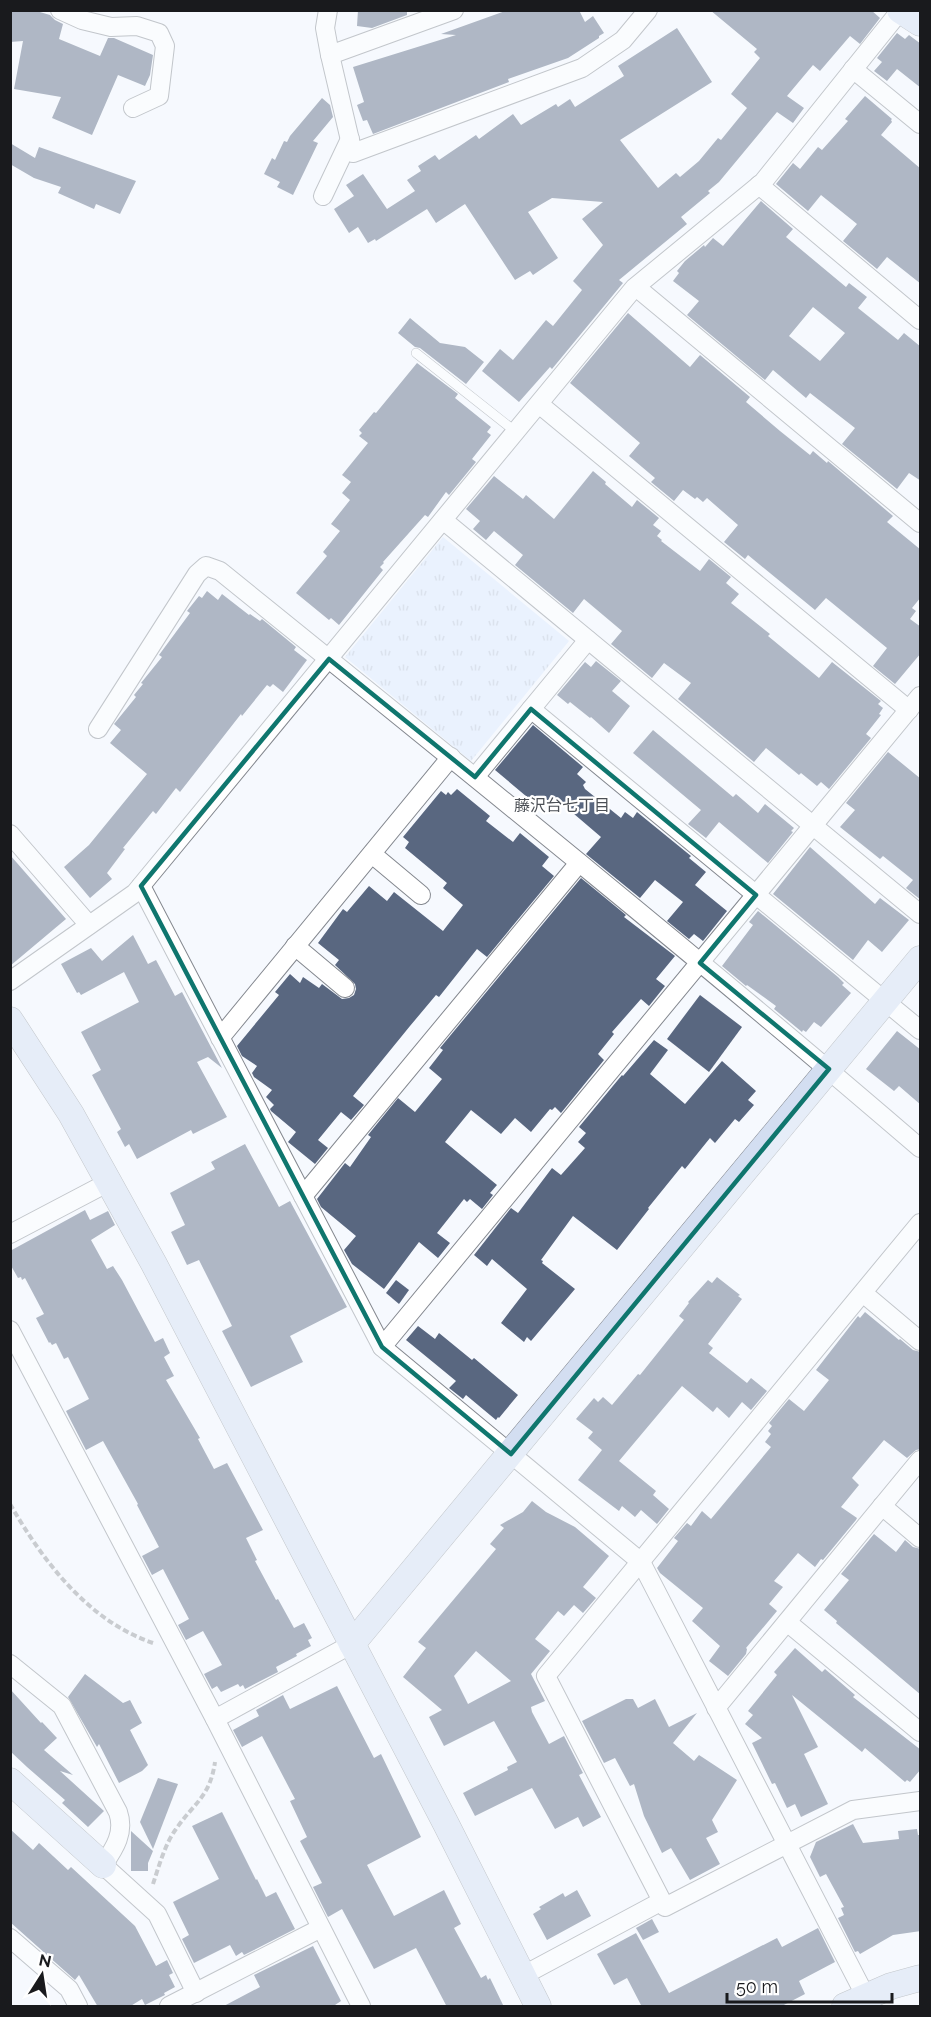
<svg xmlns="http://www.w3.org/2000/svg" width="931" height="2017" viewBox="0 0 931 2017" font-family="Raleway,'Noto Sans JP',sans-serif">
<defs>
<pattern id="park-tufts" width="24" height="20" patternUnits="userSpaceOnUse" patternTransform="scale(1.5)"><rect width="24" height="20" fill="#dbe8fe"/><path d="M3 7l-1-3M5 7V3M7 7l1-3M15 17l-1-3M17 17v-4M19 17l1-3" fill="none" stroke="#bbc6d9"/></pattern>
</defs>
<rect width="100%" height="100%" fill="#f6f9fe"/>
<polygon fill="url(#park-tufts)" points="443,537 569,641 471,761 345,657"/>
<g fill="#596780" fill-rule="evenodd">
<polygon points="10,10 33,10 50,15 55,20 63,24 59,39 100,56 108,38 114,38 153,55 150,75 145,86 118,75 92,135 52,118 61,97 14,89 23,41 10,42"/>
<polygon points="358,10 407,10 407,15 372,28 357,26"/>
<polygon points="508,10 579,10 585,22 593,16 604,33 599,36 599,38 568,58 508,79 509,82 373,134 367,120 363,121 357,105 364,102 353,67 456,35 441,34"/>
<polygon points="710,10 871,10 880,18 860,44 850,36 820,71 813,65 787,96 804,108 793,123 777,112 719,182 708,191 710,193 681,217 687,224 619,280 623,283 552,369 550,367 519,402 482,371 500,349 513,360 546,320 553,326 582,290 573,281 603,245 582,219 603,202 552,198 528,212 558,258 533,275 530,271 515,280 465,204 436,223 427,209 376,241 375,239 368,243 358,227 349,233 334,209 354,196 346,185 363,174 387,209 415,191 407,180 421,171 418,166 435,155 439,160 476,135 479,139 513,114 521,125 556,104 558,107 570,99 575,107 624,76 618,66 677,28 712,82 620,140 658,188 676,173 680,177 699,161 718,138 721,140 747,108 731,94 760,58 754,52 757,49"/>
<polygon points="897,33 905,39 909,35 921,44 921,88 897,69 887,81 874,71 882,62 877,58"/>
<polygon points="865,96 892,119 891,120 892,122 881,135 921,169 921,284 887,257 877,269 843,241 857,224 821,195 808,211 776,184 793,163 800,169 818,147 822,150 848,121 845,119"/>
<polygon points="322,98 330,105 333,117 313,141 318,143 293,195 277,187 280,182 264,174 272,158 275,160 284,141 287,142 290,136"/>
<polygon points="10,143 35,158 39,147 136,181 120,214 96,204 94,209 58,193 61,187 34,178 10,164"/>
<path d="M761,201L793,229L786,237L846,287L849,283L867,297L858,308L898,340L904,333L921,347V481L909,473L897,489L842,444L855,428L810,393L806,398L773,370L765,380L687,315L699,301L673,281L679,273L677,271L685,261L704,245L705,247L713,238L723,246ZM813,307L845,333L820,361L789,336Z"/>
<polygon points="628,313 690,367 700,355 750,397 746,402 780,431 810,455 813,451 827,463 828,461 893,516 887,522 921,550 921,597 912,608 916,611 910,619 921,627 921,653 895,684 873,666 887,648 826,598 815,610 748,555 745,559 724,542 738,525 707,498 703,502 697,497 695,499 683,490 674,501 651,482 655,478 629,456 640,443 570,383"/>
<polygon points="410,318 440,343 465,347 484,362 466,384 420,348 415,347 398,333"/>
<polygon points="417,363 458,394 455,398 491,427 487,432 491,435 472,459 476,462 449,495 446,492 428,517 425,515 383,562 384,563 380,567 383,570 339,625 331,618 329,620 296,593 327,556 323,552 340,531 331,524 350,500 342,493 351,482 342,475 368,443 359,436 362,433 359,430 374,412 376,413"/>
<polygon points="593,471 606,482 605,484 632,507 637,500 659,518 653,525 661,531 657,536 662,540 661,541 700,571 709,559 731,577 726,583 739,594 731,603 770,634 768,636 819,678 832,662 881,701 878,704 883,708 879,714 881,715 866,734 871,738 829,789 821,782 817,786 801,773 799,775 766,748 754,762 678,699 691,683 664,663 652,678 611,644 622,631 584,599 573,613 515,565 523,555 494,531 486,540 473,529 480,521 466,509 494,476 523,499 526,495 554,519"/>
<polygon points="207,591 218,600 222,594 249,615 250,614 260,621 262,619 296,647 294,650 307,660 283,692 273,684 270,687 267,685 242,716 241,714 180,792 176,788 156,814 153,811 123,848 125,849 107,873 112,879 90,898 64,867 89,845 147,774 110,743 121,730 114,724 136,697 134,695 143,684 141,683 162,657 159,655 190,613 187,611 199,596 202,598"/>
<polygon points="596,661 621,681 612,691 630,706 609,733 591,717 590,718 570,702 568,704 557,695 585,662 591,667"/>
<polygon points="533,725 583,767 577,774 586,782 583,785 585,789 621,818 625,812 633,818 637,812 691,856 689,858 706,872 695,885 727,911 703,941 694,934 689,939 667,921 683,902 655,880 640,898 586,854 601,837 560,802 555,807 546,799 539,807 495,770"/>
<polygon points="653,730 733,797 736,794 758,813 765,804 794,828 791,831 793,832 768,863 719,822 706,838 688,824 701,810 633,753"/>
<polygon points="888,752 921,779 921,900 906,888 913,880 883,856 880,859 840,827 855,810 846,803"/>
<polygon points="457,789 490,816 486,821 513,842 520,833 549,857 542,866 554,876 487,957 477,949 439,997 436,995 410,1026 353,1096 364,1105 351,1120 341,1112 318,1140 328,1148 315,1164 288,1142 296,1132 271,1111 270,1109 274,1105 266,1097 272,1090 254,1077 252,1073 257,1066 242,1056 237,1046 279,995 275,992 290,974 300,983 303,977 319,988 322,984 342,999 349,998 354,995 356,989 355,984 335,965 339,960 318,943 343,909 347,912 369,886 387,901 394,892 443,931 463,905 443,888 447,883 405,848 409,842 403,837 441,791 446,795 448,792 451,795"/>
<polygon points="810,847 875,904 880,898 909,920 882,952 868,940 853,960 773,894"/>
<polygon points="10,855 66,919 10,966"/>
<polygon points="581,878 626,915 624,917 675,956 656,979 665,986 649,1006 641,999 612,1032 614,1034 598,1054 604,1060 561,1113 555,1107 552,1110 550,1109 531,1132 515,1118 501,1134 471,1110 445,1142 497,1185 490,1193 493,1195 482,1209 470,1199 467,1202 464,1199 437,1233 450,1243 438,1258 419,1242 384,1289 352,1264 344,1250 356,1236 321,1207 317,1199 345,1163 350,1167 371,1137 368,1135 398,1098 415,1112 442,1079 429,1068 443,1050 440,1048"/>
<polygon points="758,911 838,977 844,983 842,985 851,993 821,1027 814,1022 806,1032 803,1030 802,1032 774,1009 776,1006 747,985 746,986 722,966 753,925 749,922"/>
<polygon points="133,935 148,964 156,960 175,996 182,992 222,1068 208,1057 197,1062 227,1117 193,1134 191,1130 137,1159 129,1144 125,1147 117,1132 121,1129 92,1075 101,1070 81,1032 139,1002 124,972 81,995 79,992 77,993 61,964 91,948 102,961"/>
<polygon points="700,995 742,1027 709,1072 667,1039"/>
<polygon points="897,1031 921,1050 921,1105 899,1086 894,1091 866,1069"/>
<polygon points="654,1040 668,1050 650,1074 685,1104 722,1061 756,1091 748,1100 754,1105 739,1122 735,1119 715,1143 710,1138 685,1169 682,1166 648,1208 649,1209 617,1250 573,1216 541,1260 543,1261 542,1263 575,1289 531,1341 527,1337 524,1342 501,1323 527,1289 492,1259 487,1266 474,1255 511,1208 518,1213 552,1168 561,1175 585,1148 578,1142 586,1133 579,1127 622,1075 623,1076"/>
<polygon points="245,1144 279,1207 290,1201 347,1307 290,1336 303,1362 251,1387 222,1331 232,1326 199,1260 187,1265 171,1232 185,1225 170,1193 215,1169 211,1162"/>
<polygon points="85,1210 90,1220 108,1211 115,1225 91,1240 107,1269 113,1266 122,1280 155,1342 163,1338 170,1353 164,1357 174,1376 166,1380 200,1438 198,1439 214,1469 227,1463 263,1530 246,1538 257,1560 255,1561 276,1600 278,1599 294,1628 304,1623 312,1638 308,1640 311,1646 296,1654 297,1656 276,1667 278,1672 245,1689 243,1685 240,1687 238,1684 221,1692 217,1686 212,1689 204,1674 222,1665 203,1631 186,1640 178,1625 189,1619 163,1569 152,1575 142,1556 159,1547 137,1505 138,1504 103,1441 86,1450 70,1419 66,1411 89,1399 68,1357 64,1359 56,1343 52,1345 50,1342 49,1343 36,1318 44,1314 25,1278 22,1280 21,1277 18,1278 10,1264 10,1251"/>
<polygon points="717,1277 740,1295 738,1296 742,1299 708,1344 713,1348 709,1353 747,1383 751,1378 767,1391 751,1410 742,1402 729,1418 717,1407 713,1412 682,1386 619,1461 656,1491 653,1495 669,1509 657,1524 641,1510 635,1517 622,1506 619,1511 578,1480 602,1450 588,1438 593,1432 576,1419 594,1398 598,1402 603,1397 612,1405 638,1374 640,1375 684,1320 679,1316 689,1303 688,1302 708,1280 712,1283"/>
<polygon points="396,1280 409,1290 399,1304 386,1293"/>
<polygon points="865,1312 899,1340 900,1339 913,1350 921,1352 921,1449 916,1450 907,1458 884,1440 852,1478 859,1485 841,1507 857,1518 856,1520 823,1560 821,1559 815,1567 798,1553 774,1581 783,1587 769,1604 777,1611 746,1648 747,1649 746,1654 728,1676 709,1661 720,1646 692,1621 703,1608 660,1573 657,1568 678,1541 674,1538 687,1523 691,1526 702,1511 711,1519 771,1447 765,1442 771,1434 768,1431 772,1426 769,1423 789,1399 804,1411 829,1380 816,1370 858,1316 860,1318"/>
<polygon points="418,1326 435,1339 439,1333 472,1360 474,1358 518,1395 499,1418 498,1417 496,1420 466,1395 463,1399 449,1388 456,1381 406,1340"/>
<path d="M532,1501L546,1512L575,1527L609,1556L583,1587L596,1598L583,1613L574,1605L564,1616L558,1611L535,1639L550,1651L531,1674L545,1701L531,1707L532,1712L549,1744L564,1736L583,1773L579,1775L601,1817L583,1827L578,1817L555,1829L532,1788L475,1816L463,1793L508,1770L507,1767L517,1762L494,1721L444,1746L429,1717L442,1710L403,1677L426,1648L418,1642L496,1549L490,1544L504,1528L500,1525L523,1512ZM476,1651L511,1681L468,1704L454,1676Z"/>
<polygon points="874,1534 896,1552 905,1540 913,1547 921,1549 921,1695 836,1623 837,1621 824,1610 849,1580 841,1574"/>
<polygon points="795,1648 822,1672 825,1669 855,1695 853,1697 921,1750 921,1769 910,1782 907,1780 905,1782 865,1748 862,1752 792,1695 818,1747 804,1754 828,1804 801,1817 795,1804 787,1808 775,1783 772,1784 752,1743 762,1738 745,1724 753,1715 748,1711 777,1675 774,1672"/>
<polygon points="85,1674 123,1703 130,1700 142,1723 130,1730 148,1765 142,1771 119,1783 99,1744 97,1747 68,1697"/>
<polygon points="337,1686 374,1758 381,1754 421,1837 367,1865 394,1916 444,1890 461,1924 454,1928 481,1978 486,1975 488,1980 490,1978 504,2007 447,2007 416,1948 374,1969 342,1909 328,1917 313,1887 322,1883 300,1841 307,1837 290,1801 295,1799 262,1736 242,1747 233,1730 259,1716 256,1710 283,1695 290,1709"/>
<polygon points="10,1689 41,1723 42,1722 57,1738 44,1750 73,1775 60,1771 104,1811 88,1827 62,1803 65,1800 27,1767 10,1751"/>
<polygon points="626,1699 633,1699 638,1708 655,1699 669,1727 697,1713 673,1743 694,1761 699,1755 737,1780 712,1820 718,1832 706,1838 720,1864 690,1880 671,1848 662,1853 644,1816 634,1784 630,1786 615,1758 604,1763 582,1721"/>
<polygon points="158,1778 178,1784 153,1849 140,1822"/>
<polygon points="222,1812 256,1880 257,1879 266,1897 276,1892 295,1929 244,1955 242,1952 236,1956 230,1945 194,1963 182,1939 189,1935 173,1902 219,1879 192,1826"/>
<polygon points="853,1824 863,1843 899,1839 898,1831 917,1829 918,1835 921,1835 921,1931 893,1935 860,1954 858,1951 855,1952 838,1918 844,1915 841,1908 844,1907 826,1874 820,1877 810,1857 816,1842"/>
<polygon points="10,1829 33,1850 39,1843 68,1870 71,1867 135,1926 156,1966 167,1960 173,1973 169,1975 175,1987 164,1993 165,1995 145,2005 142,1999 129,2007 98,2007 79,1975 75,1980 10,1922"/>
<polygon points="131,1831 153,1851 148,1863 148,1871 131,1871"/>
<polygon points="577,1890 591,1916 547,1940 533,1914 541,1909 539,1907 563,1893 565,1897"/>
<polygon points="652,1919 659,1932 643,1940 636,1928"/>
<polygon points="818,1928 835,1962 799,1981 805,1994 780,2007 642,2007 627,1978 614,1985 597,1954 636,1933 669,1993 777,1938 782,1947"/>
<polygon points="313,1946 341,2001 332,2007 222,2007 260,1987 254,1975"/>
</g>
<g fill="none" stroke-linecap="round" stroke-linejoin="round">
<defs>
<polyline id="lane" points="416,353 516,432"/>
<g id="street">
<polyline points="60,10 82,20 111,27 137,26 159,33 165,46 159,96 133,108"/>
<polyline points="328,10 325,28 330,55 454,10"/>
<polyline points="330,55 353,153 582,68 623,40 648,10"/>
<polyline points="853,69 920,124"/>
<polyline points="759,185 920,320"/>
<polyline points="323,196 350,139"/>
<polyline points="636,287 920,523"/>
<polyline points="539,404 909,710"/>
<polyline points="443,520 920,914"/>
<polyline points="531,709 920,1030"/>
<path d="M98,729L197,574L206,566L220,571C455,761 691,951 920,1148"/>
<polyline points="475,777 588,640"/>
<polyline points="10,834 89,925"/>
<polyline points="372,854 421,895"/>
<polyline points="141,886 382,1347 641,1562 866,1997"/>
<polyline points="295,946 345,988"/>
<polyline points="10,981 135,893 634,288 763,182 900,11"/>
<polyline points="220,1038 451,757"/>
<polyline points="303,1196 579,863"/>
<polyline points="920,1223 546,1676 665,1907 853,1810 920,1801"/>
<polyline points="10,1234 109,1182"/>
<polyline points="863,1293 920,1341"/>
<polyline points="10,1330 215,1719 361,2006"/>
<polyline points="382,1347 920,696"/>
<polyline points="882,1506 920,1538"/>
<polyline points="787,1622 920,1732"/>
<path d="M10,1664L62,1706L118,1812C125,1832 115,1848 103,1865L157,1914L196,1993"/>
<polyline points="716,1708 920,1460"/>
<polyline points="215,1719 352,1644"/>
<polyline points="10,1938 69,1989 78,2006"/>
<polyline points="522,1976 662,1901"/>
<polyline points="169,2006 321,1928"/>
</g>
<g id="secondary">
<polyline points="900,10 920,23"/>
<polyline points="10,1020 71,1114 154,1264 445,1822 538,2006"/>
<polyline points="352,1644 920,959"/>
<polyline points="10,1781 103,1865"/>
<polyline points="845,2006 891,1986 920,1978"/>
</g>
</defs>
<use href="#lane" stroke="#84888f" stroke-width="10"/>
<use href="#street" stroke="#84888f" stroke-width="20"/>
<use href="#secondary" stroke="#84888f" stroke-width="27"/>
<g stroke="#939599" stroke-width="4" stroke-dasharray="6 3" stroke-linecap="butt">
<path d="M10,1504C43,1561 88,1621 153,1643"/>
<path d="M153,1884C159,1866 165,1844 176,1829C194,1803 210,1797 215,1762"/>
</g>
<use href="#lane" stroke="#fff" stroke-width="9"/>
<use href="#street" stroke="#fff" stroke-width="18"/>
<use href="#secondary" stroke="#d3def1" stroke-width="26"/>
</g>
<path d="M0 0H931V2017H0ZM329,659L475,777L531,709L756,895L700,963L829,1069L511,1454L382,1347L141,886Z" fill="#f6f9fe" fill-opacity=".55" fill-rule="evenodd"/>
<path fill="none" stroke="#0f766e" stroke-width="4.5" stroke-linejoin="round" d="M329,659L475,777L531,709L756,895L700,963L829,1069L511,1454L382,1347L141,886Z"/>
<g text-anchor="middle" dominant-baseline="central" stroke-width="4.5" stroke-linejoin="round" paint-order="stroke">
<g font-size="16" fill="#4c5056" stroke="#fff">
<text x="562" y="805">藤沢台七丁目</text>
</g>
</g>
<rect width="931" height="2017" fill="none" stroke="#191a1d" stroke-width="24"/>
<g transform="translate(42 1975) rotate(12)" stroke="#ffffff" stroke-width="4.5" paint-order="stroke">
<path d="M0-4.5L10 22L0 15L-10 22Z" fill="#191a1d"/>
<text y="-9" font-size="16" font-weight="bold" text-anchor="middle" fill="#191a1d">N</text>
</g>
<path d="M727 1993v9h165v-9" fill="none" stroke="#191a1d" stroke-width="3"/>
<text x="736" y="1993" font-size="18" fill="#191a1d" stroke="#ffffff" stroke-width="4.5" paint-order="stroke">50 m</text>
</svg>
